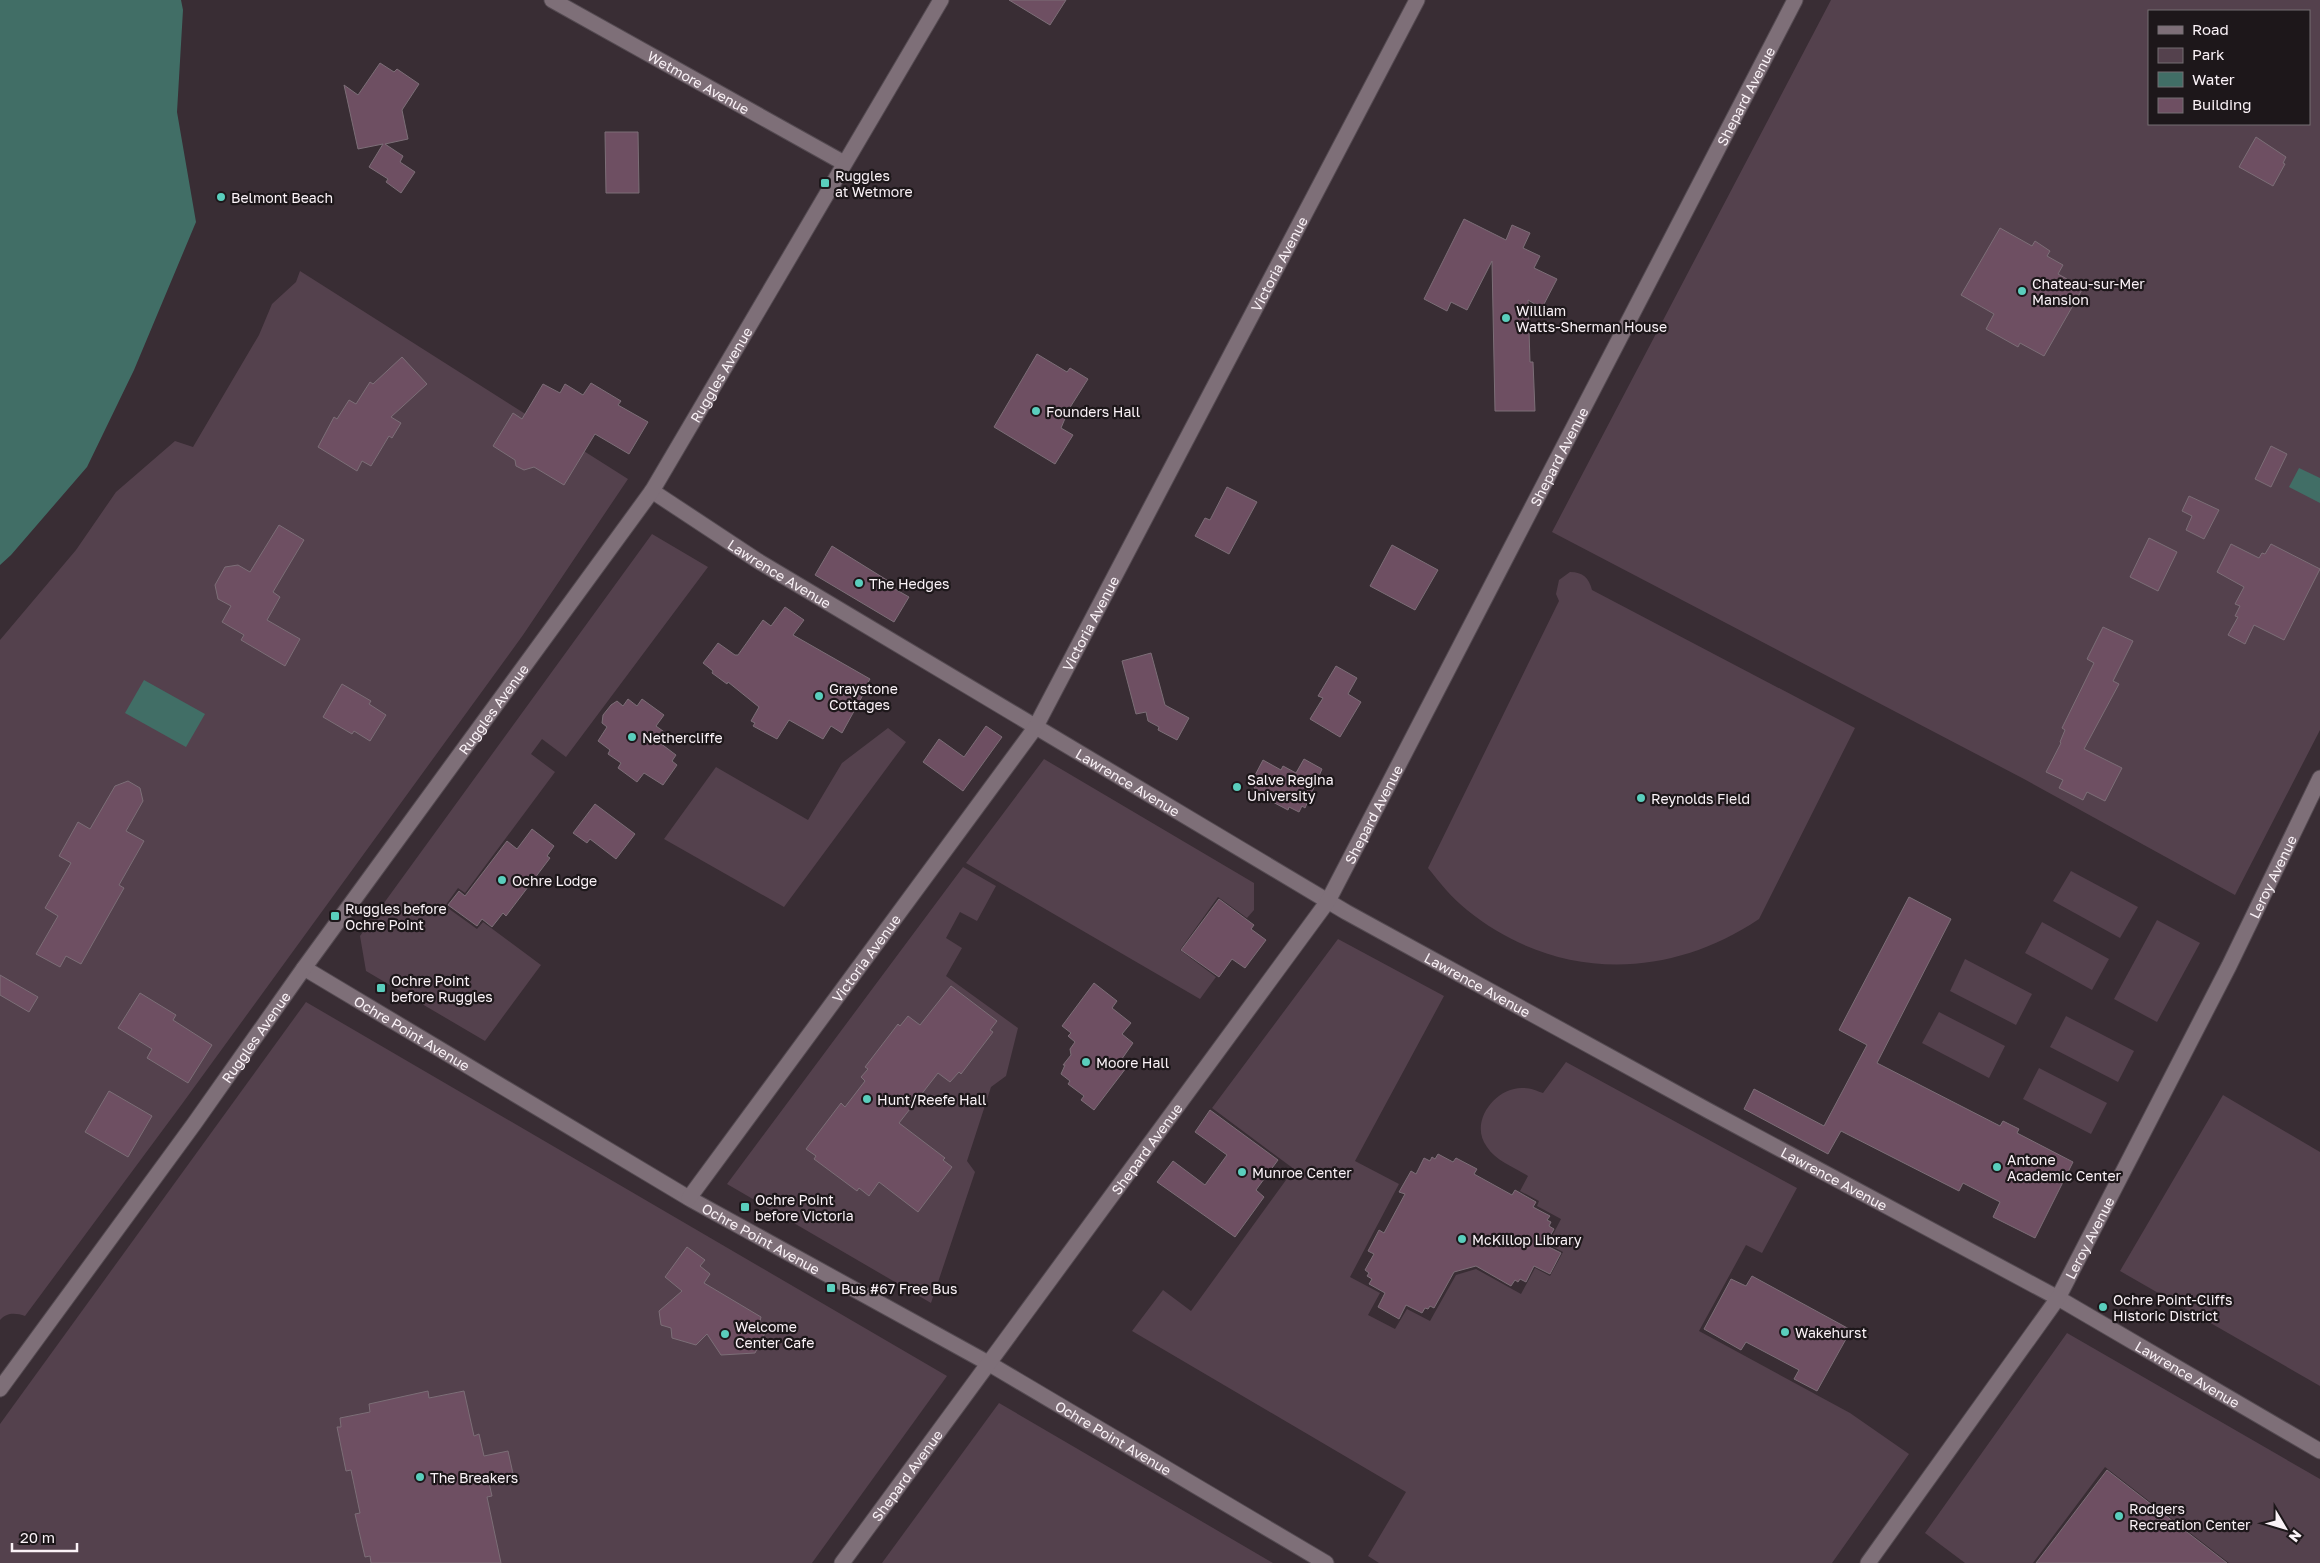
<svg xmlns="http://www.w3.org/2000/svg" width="2320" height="1563" viewBox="0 0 2320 1563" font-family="'Golos Text',sans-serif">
<rect width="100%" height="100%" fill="#392d34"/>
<g fill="#54414d" fill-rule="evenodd">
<path d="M1831,0H2320V730L2235,895L2024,779L1552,532ZM2149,11H2309V124H2149Z"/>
<path d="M300,271L628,479L523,635L182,1104L25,1316C16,1313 7,1312 0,1320V640L76,550L116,492L175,441L193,447L259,335L272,304L296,282Z"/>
<polygon points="652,534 708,567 566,757 542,739 531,754 555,772 465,893 458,888 445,906 477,929 483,922 541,965 485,1041 366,971 360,936"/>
<path d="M1570,572C1583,572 1589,578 1592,590L1855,728L1759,919C1667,981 1555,981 1467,910C1452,898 1440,883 1428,868L1559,601L1556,594L1559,580Z"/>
<polygon points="888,728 906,742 784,907 664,839 716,767 808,820 842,763"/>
<polygon points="1044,759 1254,883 1254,910 1247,918 1218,897 1180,950 1216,977 1200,999 966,863"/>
<polygon points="963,867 996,886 977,921 960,912 946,938 962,948 946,976 1018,1028 1006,1076 991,1087 967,1161 975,1172 931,1303 727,1184"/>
<polygon points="2071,871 2138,907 2120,938 2053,901"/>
<polygon points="2157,920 2200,943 2157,1022 2114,999"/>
<polygon points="2042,922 2109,959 2092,990 2025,953"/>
<path d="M1338,939L1444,996L1355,1161L1399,1184L1350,1277L1380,1293L1368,1315L1395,1329L1407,1309L1430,1321L1456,1275L1476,1269L1521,1294L1535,1268L1550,1276L1563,1252L1548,1244L1561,1219L1537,1206L1539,1201L1520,1191L1528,1176C1514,1167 1496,1161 1487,1147C1468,1122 1496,1086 1524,1088C1531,1088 1537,1091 1543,1093L1566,1062L1797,1188L1762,1253L1746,1245L1699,1331L1850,1413L1909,1454L1832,1563H1379L1368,1556L1406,1492L1132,1331L1163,1290L1191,1311L1294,1169L1212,1108Z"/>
<polygon points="1965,959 2032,994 2016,1025 1950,991"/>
<polygon points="306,1002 947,1376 812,1563 0,1563 0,1424"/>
<polygon points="1939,1012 2005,1046 1989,1078 1922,1043"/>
<polygon points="2066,1016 2134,1051 2118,1082 2050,1047"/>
<polygon points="2039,1068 2107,1103 2091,1134 2023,1099"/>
<polygon points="2223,1095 2320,1152 2320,1386 2120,1271"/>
<polygon points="2067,1333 2320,1479 2320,1563 2229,1563 2105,1467 2033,1563 1965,1563 1925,1533"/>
<polygon points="999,1403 1273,1563 882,1563"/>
</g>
<g fill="#416e66">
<polygon points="0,0 181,0 183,10 177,112 196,222 134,370 87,467 11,555 0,565"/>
<polygon points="2299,468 2320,478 2320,503 2289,487"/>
<polygon points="144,680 205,714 186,747 125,713"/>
</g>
<g fill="#6e4f62" stroke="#7c6e77">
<polygon points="1009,0 1066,0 1050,25"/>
<polygon points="380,63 394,72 397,69 419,84 402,110 408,139 385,144 403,156 400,162 415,172 401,193 386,182 388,179 369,167 383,144 358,149 344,85 358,95"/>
<polygon points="605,132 638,132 639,193 606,193"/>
<polygon points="2256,137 2286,157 2283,163 2285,164 2273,186 2239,167"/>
<polygon points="1464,219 1506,240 1512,225 1530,233 1523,248 1540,256 1534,268 1557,279 1542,308 1528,300 1530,362 1533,362 1535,411 1495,411 1492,261 1467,310 1451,302 1447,311 1424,299"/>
<polygon points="2000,228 2032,246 2035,241 2050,251 2047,256 2063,265 2058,274 2083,288 2044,356 2020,343 2018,347 1986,329 1994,314 1961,295"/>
<polygon points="1037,354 1067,372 1070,368 1088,379 1069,409 1061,428 1073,435 1055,464 994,427"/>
<polygon points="402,357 427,384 391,417 401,423 392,438 389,436 371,466 362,461 357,471 318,447 334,417 337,419 349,400 356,404 370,382 373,384"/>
<polygon points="591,383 621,401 618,405 648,422 629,454 595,434 564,485 534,467 524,470 516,466 515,460 493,446 513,413 522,419 543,384 560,393 565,384 583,395"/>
<polygon points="2271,446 2287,454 2271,487 2255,479"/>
<polygon points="1227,487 1257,502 1229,554 1195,536 1205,518 1210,520"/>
<polygon points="2189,496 2219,510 2204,539 2186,530 2192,516 2182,511"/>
<polygon points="279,525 304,540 273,592 280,597 267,620 300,639 285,666 241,640 244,635 222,622 231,606 218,599 215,585 225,567 238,565 250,572"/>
<polygon points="2149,538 2177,552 2158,591 2130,577"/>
<polygon points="2231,544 2259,558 2262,553 2265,554 2271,544 2320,569 2284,640 2254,625 2245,644 2228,635 2238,617 2235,616 2240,606 2235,604 2244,587 2217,572"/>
<polygon points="1392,545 1438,570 1415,610 1370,586"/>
<polygon points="832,546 890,582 888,585 909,597 894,622 815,575"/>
<polygon points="785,607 804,620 793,635 870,679 862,692 864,693 842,733 831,726 823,739 789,720 777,739 753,726 755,723 751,721 759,707 728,682 727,684 712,673 713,671 703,663 718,643 735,655 738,655 763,620 771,626"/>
<polygon points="2103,627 2133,641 2113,681 2119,684 2084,749 2122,768 2105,801 2087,792 2083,800 2059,788 2063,780 2046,772 2061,743 2060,742 2065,730 2062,728 2094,663 2087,659"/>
<polygon points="1151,653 1165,705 1189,718 1177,740 1158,730 1159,727 1148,721 1146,712 1136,714 1122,661"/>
<polygon points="1336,666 1357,678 1348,694 1361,702 1340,737 1310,719 1323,698 1318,696"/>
<polygon points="342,684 371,701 369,704 386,715 370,741 354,731 352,734 323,717"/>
<polygon points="628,699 637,706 642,699 664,715 656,726 667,734 660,743 676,755 672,761 677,765 663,785 644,773 637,782 618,768 621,763 608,754 610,750 598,741 607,727 602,723 603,715 611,705 617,701 623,706"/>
<polygon points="986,726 1002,737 963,791 923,762 939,739 964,757"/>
<polygon points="1304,759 1322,769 1305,808 1302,806 1299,812 1289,807 1288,810 1265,798 1267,795 1254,788 1257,783 1252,781 1263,760 1281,770 1283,766 1296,773"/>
<polygon points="128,781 140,788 143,801 126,831 144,841 119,885 124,888 81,964 66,956 60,967 36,954 58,916 45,908 71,863 59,856 78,822 90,829 115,786"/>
<polygon points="595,804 635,834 616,859 590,839 587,843 573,833"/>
<polygon points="532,829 554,846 547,856 550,858 506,916 503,913 492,927 482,919 477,926 448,905 459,891 465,896 507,841 517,849"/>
<polygon points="1909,897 1951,919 1877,1063 2000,1126 2003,1121 2019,1129 2017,1133 2073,1162 2035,1238 1993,1217 2000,1202 1963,1183 1959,1191 1841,1131 1828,1154 1744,1109 1754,1089 1824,1126 1867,1045 1839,1030"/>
<polygon points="1219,899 1254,925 1251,929 1266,940 1245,968 1232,959 1219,977 1181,950"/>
<polygon points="0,975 38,997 29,1012 0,995"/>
<polygon points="1094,983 1117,1001 1112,1008 1131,1023 1122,1034 1133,1043 1119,1063 1126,1068 1094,1110 1081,1100 1084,1096 1068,1084 1070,1081 1061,1074 1065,1065 1063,1065 1071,1055 1070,1049 1075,1042 1068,1036 1071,1033 1062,1026"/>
<polygon points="951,986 997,1021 990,1030 993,1032 961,1074 959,1072 950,1082 938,1073 899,1123 945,1158 943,1160 952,1167 918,1212 879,1182 869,1196 859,1188 857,1191 814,1159 816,1156 806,1149 841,1103 845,1107 865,1081 861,1077 868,1069 865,1067 898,1024 900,1026 908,1016 920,1025"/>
<polygon points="140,993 176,1015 173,1020 212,1045 188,1083 147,1058 152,1049 118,1028"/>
<polygon points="109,1091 152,1116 128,1157 85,1132"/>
<polygon points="1210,1110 1278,1160 1256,1190 1264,1197 1235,1237 1157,1182 1173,1161 1205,1185 1227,1155 1195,1132"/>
<polygon points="1438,1154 1453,1162 1456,1158 1477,1169 1474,1174 1512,1195 1515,1190 1536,1202 1533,1207 1550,1216 1547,1220 1551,1222 1549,1226 1554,1229 1545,1245 1561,1253 1550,1274 1534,1266 1526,1282 1520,1279 1518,1282 1515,1280 1511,1286 1476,1266 1454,1272 1434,1308 1430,1306 1428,1309 1425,1308 1422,1313 1406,1305 1399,1319 1378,1307 1385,1293 1369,1284 1372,1279 1367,1276 1369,1273 1365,1270 1374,1254 1368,1251 1379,1230 1384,1233 1405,1194 1399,1192 1411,1171 1416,1174 1424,1158 1430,1161 1432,1157 1435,1159"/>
<polygon points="687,1247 705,1260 700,1266 710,1274 704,1283 761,1317 760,1321 766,1331 755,1353 721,1355 707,1334 696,1345 672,1338 671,1328 661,1325 659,1311 682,1291 665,1277"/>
<polygon points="1752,1276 1851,1330 1817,1391 1794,1379 1799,1370 1746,1342 1741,1350 1704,1329 1731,1279 1746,1286"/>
<polygon points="428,1391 429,1398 464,1391 474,1436 479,1434 484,1456 508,1451 514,1478 489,1483 492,1496 487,1497 501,1563 371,1563 370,1556 365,1557 355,1514 360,1513 351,1470 346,1471 337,1427 341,1427 340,1418 370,1412 369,1404"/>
<polygon points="2107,1470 2227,1563 2036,1563"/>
</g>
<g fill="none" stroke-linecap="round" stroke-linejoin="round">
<defs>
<g id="street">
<path id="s1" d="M552,0L844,163"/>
<path id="s2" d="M652,491L758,561L1346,912L1709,1111L2058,1298L2320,1451"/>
<path id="s3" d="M304,968L692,1200L988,1363L1326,1563"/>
<path id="s4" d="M689,1198L1035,728L1417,0"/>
<path id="s5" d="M0,1389L194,1124L304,968L652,491L941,0"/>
<path id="s6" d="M842,1563L1328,901L1795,0"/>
<path id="s7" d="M1868,1563L2058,1298L2229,966L2320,778"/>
</g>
</defs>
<use href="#street" stroke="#544a51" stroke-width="17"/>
<use href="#street" stroke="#7e6f78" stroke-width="15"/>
</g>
<g fill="#5acebd" stroke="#1d171a" stroke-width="2">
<rect x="820" y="178" width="10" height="10" rx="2.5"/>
<circle cx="221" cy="197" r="5"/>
<circle cx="2022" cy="291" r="5"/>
<circle cx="1506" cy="318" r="5"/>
<circle cx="1036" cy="411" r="5"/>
<circle cx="859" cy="583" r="5"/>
<circle cx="819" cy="696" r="5"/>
<circle cx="632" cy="737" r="5"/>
<circle cx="1237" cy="787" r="5"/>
<circle cx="1641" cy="798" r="5"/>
<circle cx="502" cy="880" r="5"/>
<rect x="330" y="911" width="10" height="10" rx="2.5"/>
<rect x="376" y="983" width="10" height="10" rx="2.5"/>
<circle cx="1086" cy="1062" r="5"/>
<circle cx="867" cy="1099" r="5"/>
<circle cx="1997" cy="1167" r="5"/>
<circle cx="1242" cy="1172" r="5"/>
<rect x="740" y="1202" width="10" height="10" rx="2.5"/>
<circle cx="1462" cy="1239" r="5"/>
<rect x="826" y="1283" width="10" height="10" rx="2.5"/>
<circle cx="2103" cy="1307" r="5"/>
<circle cx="1785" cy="1332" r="5"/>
<circle cx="725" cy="1334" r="5"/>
<circle cx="420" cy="1477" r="5"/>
<circle cx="2119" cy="1516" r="5"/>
</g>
<g text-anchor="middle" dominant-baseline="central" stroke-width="4.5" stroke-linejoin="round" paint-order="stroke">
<g font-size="14" fill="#faf2f7" stroke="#1d171a">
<text stroke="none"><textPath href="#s1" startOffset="168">Wetmore Avenue</textPath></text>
<text stroke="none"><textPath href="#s6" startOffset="1728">Shepard Avenue</textPath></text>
<text stroke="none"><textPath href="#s4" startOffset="1108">Victoria Avenue</textPath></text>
<text stroke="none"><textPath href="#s5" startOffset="1245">Ruggles Avenue</textPath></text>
<text stroke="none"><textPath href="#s6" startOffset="1322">Shepard Avenue</textPath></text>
<text stroke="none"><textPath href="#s2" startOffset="152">Lawrence Avenue</textPath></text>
<text stroke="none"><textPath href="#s4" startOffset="702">Victoria Avenue</textPath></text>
<text stroke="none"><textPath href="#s5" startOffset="840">Ruggles Avenue</textPath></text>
<text stroke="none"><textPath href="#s2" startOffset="558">Lawrence Avenue</textPath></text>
<text stroke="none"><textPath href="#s6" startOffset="919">Shepard Avenue</textPath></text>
<text stroke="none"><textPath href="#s7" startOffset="799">Leroy Avenue</textPath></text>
<text stroke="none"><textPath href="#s4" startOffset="298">Victoria Avenue</textPath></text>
<text stroke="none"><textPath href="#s2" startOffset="962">Lawrence Avenue</textPath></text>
<text stroke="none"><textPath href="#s3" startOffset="126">Ochre Point Avenue</textPath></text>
<text stroke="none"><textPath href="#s5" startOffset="435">Ruggles Avenue</textPath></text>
<text stroke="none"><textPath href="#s6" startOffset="514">Shepard Avenue</textPath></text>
<text stroke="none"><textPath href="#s2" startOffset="1368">Lawrence Avenue</textPath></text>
<text stroke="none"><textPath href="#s7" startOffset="394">Leroy Avenue</textPath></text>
<text stroke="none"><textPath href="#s3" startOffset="531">Ochre Point Avenue</textPath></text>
<text stroke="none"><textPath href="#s2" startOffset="1772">Lawrence Avenue</textPath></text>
<text stroke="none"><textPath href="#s3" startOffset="936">Ochre Point Avenue</textPath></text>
<text stroke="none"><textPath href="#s6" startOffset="109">Shepard Avenue</textPath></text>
</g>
<g font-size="14" fill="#faf2f7" stroke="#1d171a" text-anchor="start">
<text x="835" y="175">Ruggles<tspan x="835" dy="16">at Wetmore</tspan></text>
<text x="231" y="197">Belmont Beach</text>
<text x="2032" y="283">Chateau-sur-Mer<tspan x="2032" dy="16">Mansion</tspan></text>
<text x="1516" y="310">William<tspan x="1516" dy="16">Watts-Sherman House</tspan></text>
<text x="1046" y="411">Founders Hall</text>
<text x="869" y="583">The Hedges</text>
<text x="829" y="688">Graystone<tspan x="829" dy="16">Cottages</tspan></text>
<text x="642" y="737">Nethercliffe</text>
<text x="1247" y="779">Salve Regina<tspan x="1247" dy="16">University</tspan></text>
<text x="1651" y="798">Reynolds Field</text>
<text x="512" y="880">Ochre Lodge</text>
<text x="345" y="908">Ruggles before<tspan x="345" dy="16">Ochre Point</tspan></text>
<text x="391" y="980">Ochre Point<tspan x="391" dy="16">before Ruggles</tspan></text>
<text x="1096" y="1062">Moore Hall</text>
<text x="877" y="1099">Hunt/Reefe Hall</text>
<text x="2007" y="1159">Antone<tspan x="2007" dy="16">Academic Center</tspan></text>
<text x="1252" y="1172">Munroe Center</text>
<text x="755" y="1199">Ochre Point<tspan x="755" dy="16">before Victoria</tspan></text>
<text x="1472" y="1239">McKillop Library</text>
<text x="841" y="1288">Bus #67 Free Bus</text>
<text x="2113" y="1299">Ochre Point-Cliffs<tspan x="2113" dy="16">Historic District</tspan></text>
<text x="735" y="1326">Welcome<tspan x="735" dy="16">Center Cafe</tspan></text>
<text x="1795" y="1332">Wakehurst</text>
<text x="430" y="1477">The Breakers</text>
<text x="2129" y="1508">Rodgers<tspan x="2129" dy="16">Recreation Center</tspan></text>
</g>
</g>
<rect x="2148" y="10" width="162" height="115" fill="#1d171a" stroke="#756f72"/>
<rect x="2158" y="26" width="25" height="8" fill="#7e6f78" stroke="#756f72"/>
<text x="2192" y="35" font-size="15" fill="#faf2f7">Road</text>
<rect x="2158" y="48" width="25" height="15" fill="#54414d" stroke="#756f72"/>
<text x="2192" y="60" font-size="15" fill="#faf2f7">Park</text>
<rect x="2158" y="72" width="25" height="15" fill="#416e66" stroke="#756f72"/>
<text x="2192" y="85" font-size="15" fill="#faf2f7">Water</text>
<rect x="2158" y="98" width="25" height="15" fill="#6e4f62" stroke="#756f72"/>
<text x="2192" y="110" font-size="15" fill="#faf2f7">Building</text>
<g transform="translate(2285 1528) rotate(128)" stroke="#1d171a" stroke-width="4" paint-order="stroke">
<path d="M0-4L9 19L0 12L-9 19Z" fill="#faf2f7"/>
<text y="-8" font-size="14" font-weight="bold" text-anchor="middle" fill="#faf2f7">N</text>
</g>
<path d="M12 1543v8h65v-8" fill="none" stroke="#faf2f7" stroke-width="2.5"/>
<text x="20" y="1543" font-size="15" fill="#faf2f7" stroke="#1d171a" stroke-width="4" paint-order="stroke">20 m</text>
</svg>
